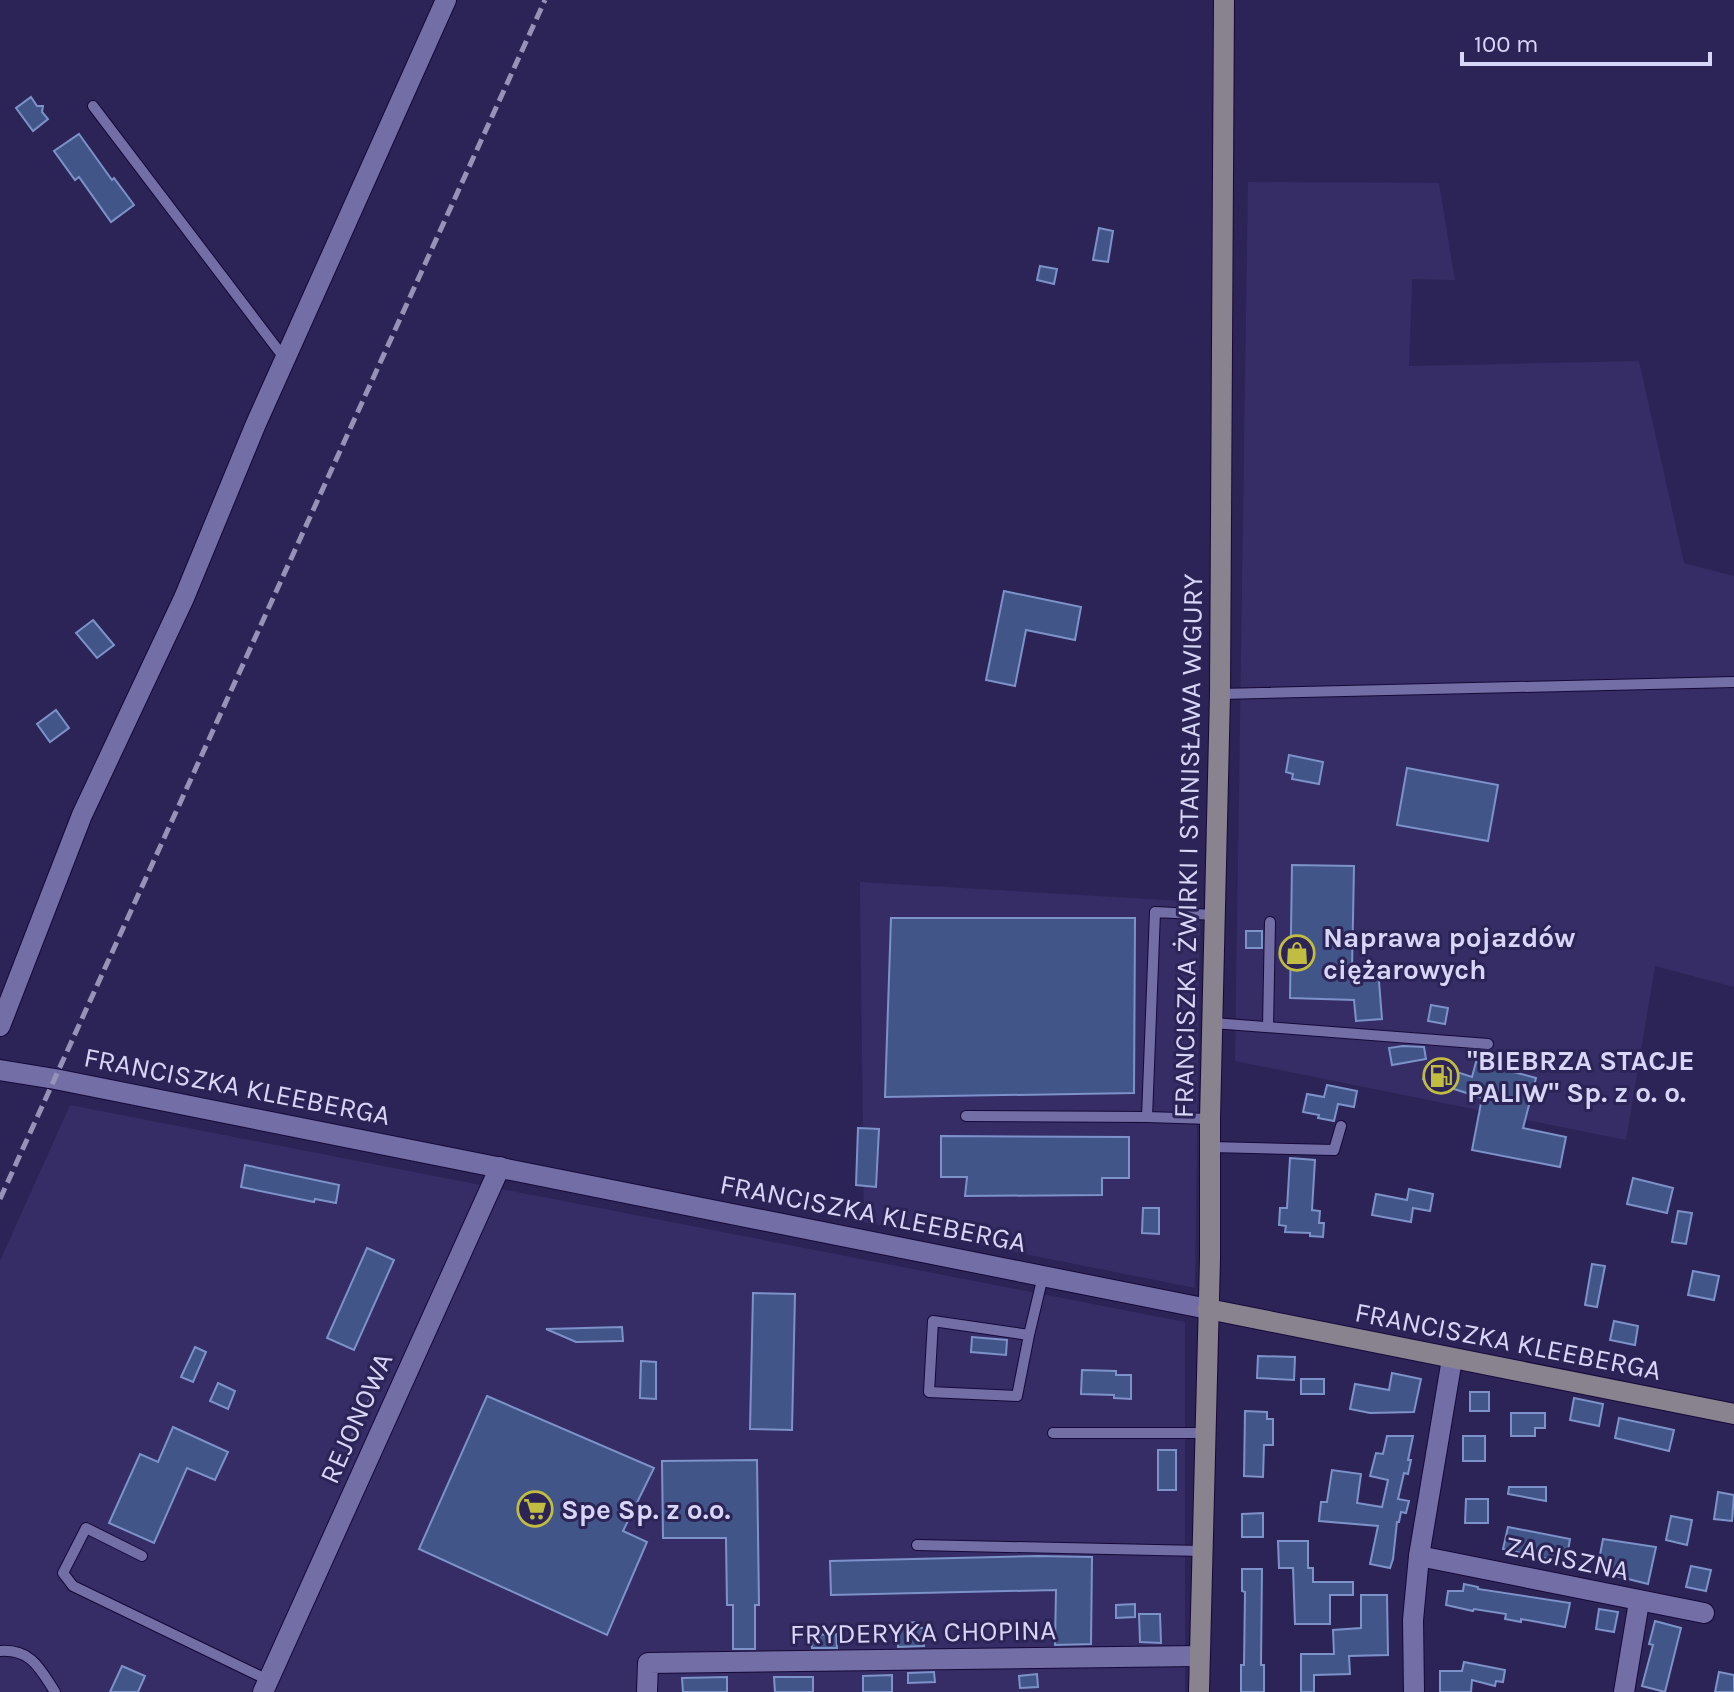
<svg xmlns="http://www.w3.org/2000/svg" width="1734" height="1692" viewBox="0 0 1734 1692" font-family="Karla,sans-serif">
<rect width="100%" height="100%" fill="#2c2456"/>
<g fill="#362d66">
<polygon points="1248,182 1439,183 1455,280 1412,279 1409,366 1639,361 1684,563 1734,576 1734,987 1655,966 1626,1140 1235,1061"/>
<polygon points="860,882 1200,902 1195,1288 864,1222"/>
<polygon points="70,1105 1185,1322 1185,1692 0,1692 0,1261"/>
</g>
<g fill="#425588" stroke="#7c92c9" stroke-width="2">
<polygon points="31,97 37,106 43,106 42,112 48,119 33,131 16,108"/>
<polygon points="79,134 112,180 114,178 134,205 111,222 79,177 75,180 54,151"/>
<polygon points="1099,228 1113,231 1108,262 1093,260"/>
<polygon points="1040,266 1057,269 1054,284 1037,280"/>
<polygon points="1004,591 1081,607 1075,640 1026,630 1015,686 986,680"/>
<polygon points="93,620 114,645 97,658 76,633"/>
<polygon points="56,710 69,728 50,742 37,724"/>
<polygon points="1289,755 1323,762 1319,784 1292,779 1293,774 1286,772"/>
<polygon points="1407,768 1498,785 1488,841 1397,825"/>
<polygon points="1292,865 1354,866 1352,971 1378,969 1382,1019 1356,1021 1354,1000 1290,998"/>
<polygon points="891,918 1135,918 1134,1093 885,1097"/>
<rect x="1246" y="931" width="16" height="17"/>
<polygon points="1431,1005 1448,1008 1445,1024 1428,1021"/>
<polygon points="1403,1046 1424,1047 1426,1059 1392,1065 1389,1048"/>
<polygon points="1476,1062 1536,1078 1523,1128 1566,1137 1560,1167 1472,1150 1482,1098 1423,1079 1429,1063 1472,1077"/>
<polygon points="1327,1085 1357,1091 1354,1107 1338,1104 1334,1121 1318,1118 1319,1115 1303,1112 1307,1094 1324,1097"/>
<polygon points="858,1128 879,1129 876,1187 856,1185"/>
<polygon points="941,1136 1129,1137 1129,1178 1102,1178 1102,1195 965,1196 967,1177 941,1177"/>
<polygon points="1290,1158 1315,1160 1312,1210 1320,1211 1319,1223 1324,1223 1323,1237 1310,1236 1310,1233 1285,1232 1286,1226 1279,1225 1280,1208 1287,1208"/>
<polygon points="245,1165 339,1185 336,1203 315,1199 314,1202 241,1187"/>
<polygon points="1633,1178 1673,1188 1667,1213 1627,1204"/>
<polygon points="1409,1189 1433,1194 1430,1211 1413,1208 1411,1222 1372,1215 1376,1194 1407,1200"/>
<polygon points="1143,1208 1159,1208 1159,1234 1142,1233"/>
<polygon points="1678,1211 1692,1213 1686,1244 1672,1242"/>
<polygon points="367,1248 394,1260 354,1350 327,1338"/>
<polygon points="1592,1264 1605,1266 1597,1307 1585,1305"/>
<polygon points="1693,1271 1719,1276 1714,1300 1688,1295"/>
<polygon points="753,1293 795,1294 792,1430 750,1429"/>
<polygon points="1614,1321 1638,1326 1635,1345 1610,1340"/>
<polygon points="622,1327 623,1341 576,1342 546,1329"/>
<polygon points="972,1337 1007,1340 1006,1355 971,1352"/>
<polygon points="195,1347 206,1352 193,1382 181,1377"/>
<polygon points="1258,1356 1295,1357 1294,1380 1257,1378"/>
<polygon points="641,1361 656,1362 656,1399 640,1398"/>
<polygon points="1082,1370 1116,1371 1116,1375 1131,1375 1131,1399 1114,1398 1114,1395 1081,1394"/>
<polygon points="1392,1373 1421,1379 1414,1412 1370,1413 1350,1409 1355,1384 1389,1390"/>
<rect x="1301" y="1379" width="23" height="15"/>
<polygon points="218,1383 235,1391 228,1409 210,1401"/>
<rect x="1470" y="1392" width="19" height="19"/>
<polygon points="487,1396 654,1468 623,1531 647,1542 607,1635 419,1549"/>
<polygon points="1574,1398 1603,1404 1599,1426 1570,1420"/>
<polygon points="1245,1411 1267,1412 1267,1419 1273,1419 1273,1445 1264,1445 1263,1477 1244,1476"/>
<polygon points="1511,1413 1545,1413 1545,1428 1535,1428 1535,1436 1511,1436"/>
<polygon points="1619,1418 1674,1430 1669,1451 1615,1438"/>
<polygon points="173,1427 228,1452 215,1480 187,1468 154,1543 109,1523 140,1454 158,1462"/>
<polygon points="1387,1436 1413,1436 1408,1460 1411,1460 1408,1474 1404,1473 1398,1499 1409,1501 1406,1513 1401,1512 1399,1522 1397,1522 1393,1559 1390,1568 1370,1564 1378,1526 1319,1521 1321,1502 1327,1502 1332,1470 1361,1474 1357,1503 1382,1507 1388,1480 1370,1476 1376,1453 1383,1454"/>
<rect x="1463" y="1436" width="22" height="25"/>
<rect x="1158" y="1450" width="18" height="40"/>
<polygon points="757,1460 759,1605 755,1605 755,1649 733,1649 733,1605 727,1605 726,1538 663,1538 662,1461"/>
<polygon points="1509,1487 1546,1487 1546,1501 1508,1494"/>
<polygon points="1718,1492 1734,1495 1732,1521 1714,1519"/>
<polygon points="1466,1499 1488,1499 1488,1523 1465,1523"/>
<polygon points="1263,1513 1263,1537 1242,1537 1242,1514"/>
<polygon points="1671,1516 1692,1520 1687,1545 1666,1540"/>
<polygon points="1508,1527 1570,1539 1566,1563 1503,1549"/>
<polygon points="1603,1539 1656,1547 1648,1584 1608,1574 1609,1568 1598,1565"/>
<polygon points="1278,1541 1308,1541 1308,1568 1313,1568 1313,1582 1353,1582 1353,1595 1330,1595 1330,1624 1295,1624 1293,1568 1279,1568"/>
<polygon points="1038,1556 1092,1557 1091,1644 1055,1645 1056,1590 831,1595 830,1561"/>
<polygon points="1691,1566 1711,1570 1706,1591 1686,1587"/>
<polygon points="1242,1569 1262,1569 1261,1665 1264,1665 1264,1692 1241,1692 1241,1665 1244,1665 1245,1592 1242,1591"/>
<polygon points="1464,1584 1478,1587 1478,1589 1570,1603 1565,1627 1521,1619 1521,1622 1505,1619 1506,1614 1474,1609 1473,1611 1446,1605 1448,1591 1463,1591"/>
<polygon points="1361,1595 1387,1595 1388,1655 1349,1656 1350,1674 1314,1675 1314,1692 1301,1692 1301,1654 1334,1654 1333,1630 1361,1628"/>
<polygon points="1135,1604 1135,1617 1116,1618 1116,1605"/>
<polygon points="1599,1609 1618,1612 1614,1632 1596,1629"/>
<polygon points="1139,1614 1160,1614 1161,1643 1140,1642"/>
<polygon points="1655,1621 1681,1628 1665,1692 1642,1686 1653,1645 1649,1644"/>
<polygon points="917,1622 917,1628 924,1628 924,1646 898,1647 898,1629 900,1629 900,1623"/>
<polygon points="836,1634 837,1648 812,1648 811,1635"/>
<polygon points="1464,1662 1505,1670 1503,1682 1496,1681 1495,1686 1472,1680 1471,1692 1440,1692 1440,1671 1462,1671"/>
<polygon points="122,1666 145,1676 138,1692 110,1692"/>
<polygon points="934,1672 935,1682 908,1683 908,1673"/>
<polygon points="1719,1672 1734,1675 1734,1692 1715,1692"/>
<polygon points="1037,1674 1038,1687 1020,1688 1019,1676"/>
<polygon points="892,1675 892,1692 863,1692 863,1676"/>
<polygon points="727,1677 727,1692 683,1692 682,1678"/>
<polygon points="774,1677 813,1677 813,1692 775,1692"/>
</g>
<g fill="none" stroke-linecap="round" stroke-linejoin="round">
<defs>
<g id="lane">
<polyline points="93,106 285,359"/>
<polyline points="1220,694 1734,682"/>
<polyline points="1213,1023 1488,1044"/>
<polyline points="1268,1027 1270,922"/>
<polyline points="966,1116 1147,1117"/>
<polyline points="1210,1119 1147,1117 1155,912 1215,915"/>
<polyline points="1211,1147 1334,1150 1341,1126"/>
<polyline points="1029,1335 1017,1396 929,1392 933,1321 1029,1335 1043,1276"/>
<polyline points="1053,1433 1205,1433"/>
<polyline points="917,1545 1202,1551"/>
<polyline points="142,1556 86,1528 63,1573 73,1586 268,1680"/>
<path d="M0,1651C32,1649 40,1669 55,1692"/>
</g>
<g id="street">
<polyline points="0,1026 82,815 184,598 255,426 446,0"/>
<polyline points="0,1070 55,1079 1208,1309"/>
<polyline points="1419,1556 1704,1613"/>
<polyline points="263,1692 500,1167"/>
<polyline points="647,1692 648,1663 1199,1656"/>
<polyline points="1414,1692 1413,1620 1419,1556 1452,1359"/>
<polyline points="1624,1692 1639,1602"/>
</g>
<g id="secondary">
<polyline points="1208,1309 1734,1414"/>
<polyline points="1199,1692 1210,1259 1210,1119 1220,694 1224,0"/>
</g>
</defs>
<use href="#lane" stroke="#160939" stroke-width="12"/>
<use href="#street" stroke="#160939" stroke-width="22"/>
<use href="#secondary" stroke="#160939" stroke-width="22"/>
<polyline stroke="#655f8b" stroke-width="3" stroke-dasharray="6 4" stroke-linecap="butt" points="351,1454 345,1451 382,1373 388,1376"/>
<use href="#lane" stroke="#746ea7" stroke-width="10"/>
<use href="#street" stroke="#746ea7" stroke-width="20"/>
<use href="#secondary" stroke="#88838f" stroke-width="20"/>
<polyline stroke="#9692b8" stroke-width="5" stroke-dasharray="12 6" stroke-linecap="butt" points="0,1199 545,0"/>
</g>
<defs>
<symbol id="shop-ring" viewBox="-11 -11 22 22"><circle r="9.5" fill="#2c2456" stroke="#c1bd40" stroke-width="1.5"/><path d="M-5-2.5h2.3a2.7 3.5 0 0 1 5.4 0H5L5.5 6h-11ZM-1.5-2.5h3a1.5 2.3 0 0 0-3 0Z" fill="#c1bd40"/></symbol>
<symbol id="fuel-ring" viewBox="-11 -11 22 22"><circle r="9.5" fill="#2c2456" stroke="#c1bd40" stroke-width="1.5"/><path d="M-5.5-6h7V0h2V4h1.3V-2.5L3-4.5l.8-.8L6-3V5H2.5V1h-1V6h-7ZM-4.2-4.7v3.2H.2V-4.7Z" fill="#c1bd40"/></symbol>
<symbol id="supermarket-ring" viewBox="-11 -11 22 22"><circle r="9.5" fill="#2c2456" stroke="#c1bd40" stroke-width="1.5"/><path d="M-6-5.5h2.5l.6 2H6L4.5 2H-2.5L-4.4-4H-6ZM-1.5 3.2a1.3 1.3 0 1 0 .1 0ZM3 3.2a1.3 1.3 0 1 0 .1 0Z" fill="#c1bd40"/></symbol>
</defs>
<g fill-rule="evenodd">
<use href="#shop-ring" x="1277" y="933" width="40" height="40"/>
<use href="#fuel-ring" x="1421" y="1056" width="40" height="40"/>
<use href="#supermarket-ring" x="515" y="1489" width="40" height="40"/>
</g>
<g text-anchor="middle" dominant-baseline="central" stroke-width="6" stroke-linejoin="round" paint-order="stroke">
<g font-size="28" fill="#d8d6f6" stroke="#2c2456">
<text transform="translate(1188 846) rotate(-89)">FRANCISZKA ŻWIRKI I STANISŁAWA WIGURY</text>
<text transform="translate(237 1086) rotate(11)">FRANCISZKA KLEEBERGA</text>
<text transform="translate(873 1213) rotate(11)">FRANCISZKA KLEEBERGA</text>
<text transform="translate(1508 1341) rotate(11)">FRANCISZKA KLEEBERGA</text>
<text transform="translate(356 1418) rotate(-66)">REJONOWA</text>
<text transform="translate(1567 1558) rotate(12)">ZACISZNA</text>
<text transform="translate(923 1632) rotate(-1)">FRYDERYKA CHOPINA</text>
</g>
<g font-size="28" font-weight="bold" fill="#d8d6f6" stroke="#2c2456" text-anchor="start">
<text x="1323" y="937">Naprawa pojazdów<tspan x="1323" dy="32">ciężarowych</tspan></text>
<text x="1467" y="1060">"BIEBRZA STACJE<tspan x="1467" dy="32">PALIW" Sp. z o. o.</tspan></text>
<text x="561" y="1509">Spe Sp. z o.o.</text>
</g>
</g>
<path d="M1462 52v12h248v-12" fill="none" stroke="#d8d6f6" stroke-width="4"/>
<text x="1474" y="52" font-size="24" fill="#d8d6f6" stroke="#2c2456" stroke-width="6" paint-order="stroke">100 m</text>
</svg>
